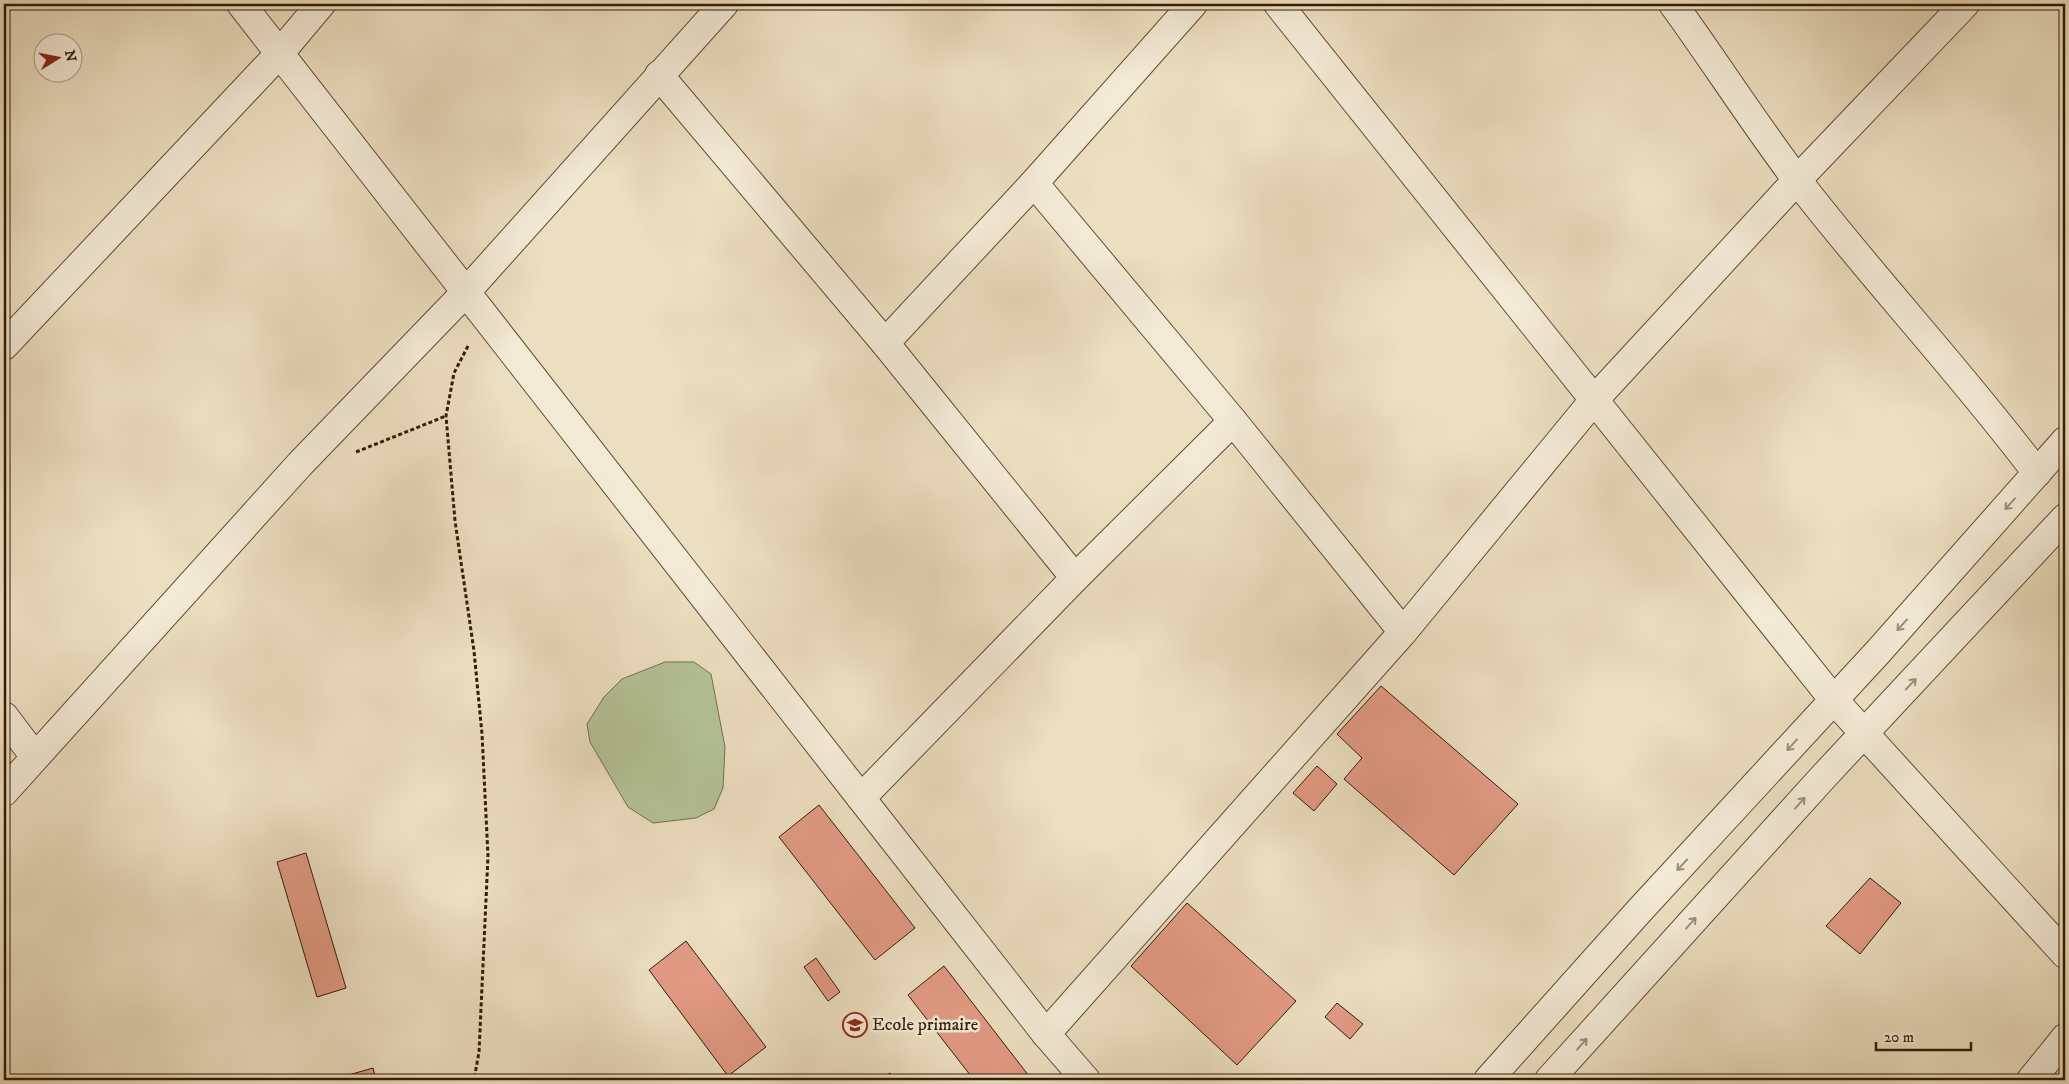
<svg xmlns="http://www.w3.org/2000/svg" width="2069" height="1084" viewBox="0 0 2069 1084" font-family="'IM FELL DW Pica',serif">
<rect width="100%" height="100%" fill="#ecdec0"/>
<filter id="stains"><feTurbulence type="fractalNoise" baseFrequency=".004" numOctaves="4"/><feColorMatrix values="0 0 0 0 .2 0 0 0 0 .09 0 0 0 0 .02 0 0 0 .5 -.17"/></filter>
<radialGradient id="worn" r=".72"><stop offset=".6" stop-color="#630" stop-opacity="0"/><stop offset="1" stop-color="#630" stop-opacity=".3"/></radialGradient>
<polygon fill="#b3c296" stroke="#72704c" points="665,662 694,662 711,674 725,747 723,788 714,809 696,818 653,823 628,807 590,742 587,724 604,697 622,679"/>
<g fill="#e29a84" stroke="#301d02">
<polygon points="1381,686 1518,804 1454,875 1344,779 1362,758 1337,734"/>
<polygon points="1317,766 1337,784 1314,811 1293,793"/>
<polygon points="819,805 915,928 875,960 779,837"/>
<polygon points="306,853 346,988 317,997 277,862"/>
<polygon points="1870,878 1901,903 1860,954 1826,926"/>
<polygon points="1187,903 1296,1001 1237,1065 1131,966"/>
<polygon points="686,941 766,1047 728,1076 649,970"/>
<polygon points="816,958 840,992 828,1001 804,967"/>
<polygon points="944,966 1032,1080 974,1080 908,995"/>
<polygon points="1337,1003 1363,1024 1350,1039 1325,1017"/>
<polygon points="373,1068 376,1080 338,1080 338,1078"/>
<polygon points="890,1073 894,1080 879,1080"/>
</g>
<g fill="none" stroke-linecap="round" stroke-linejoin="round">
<defs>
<g id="minor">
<polyline points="241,4 861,798 1046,1034 1086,1080"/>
<polyline points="1278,4 1833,699 2065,954"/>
<path d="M1673,4C1715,62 1754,123 1797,180C1874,280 1961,372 2037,473"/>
<polyline points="659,75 885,343 1075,578"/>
<polyline points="1034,183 1233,421 1403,632"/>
<polyline points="885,343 1034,183 1193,4"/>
<polyline points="4,346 279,54 321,4"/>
<polyline points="4,716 35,757"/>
<polyline points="4,792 300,464 466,292 724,4"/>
<polyline points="861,798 1075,578 1233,421"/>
<polyline points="1046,1034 1403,632 1594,400 1797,180 1965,4"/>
<polyline points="1488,1080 1640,910 1878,652 2065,441"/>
<polyline points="1549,1080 1825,775 2065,518"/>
<polyline points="2031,1080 2065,1038"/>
</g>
</defs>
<use href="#minor" stroke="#5f4d32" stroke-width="30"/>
<g stroke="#301d02" stroke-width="3" stroke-dasharray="4 2.5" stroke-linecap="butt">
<polyline points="468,346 454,373 446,416 455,521 474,651 482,734 488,856 479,1052 474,1080"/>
<polyline points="356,452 446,416"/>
</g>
<use href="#minor" stroke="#f3ead6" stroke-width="28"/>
</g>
<defs><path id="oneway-shaft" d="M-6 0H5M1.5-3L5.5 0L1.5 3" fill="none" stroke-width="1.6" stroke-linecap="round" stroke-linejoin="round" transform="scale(1.25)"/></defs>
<g stroke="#9b8e77">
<use href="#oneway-shaft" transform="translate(2010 504) rotate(132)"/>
<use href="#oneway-shaft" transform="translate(1902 625) rotate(132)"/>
<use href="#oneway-shaft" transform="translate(1911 684) rotate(-47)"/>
<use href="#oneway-shaft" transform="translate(1792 745) rotate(132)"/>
<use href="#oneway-shaft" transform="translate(1800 803) rotate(-48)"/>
<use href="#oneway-shaft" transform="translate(1682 865) rotate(133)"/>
<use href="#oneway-shaft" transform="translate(1691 923) rotate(-48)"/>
<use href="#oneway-shaft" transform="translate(1582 1044) rotate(-48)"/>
</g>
<defs>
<symbol id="school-ring" viewBox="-11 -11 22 22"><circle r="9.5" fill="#f3ead6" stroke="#8f2418" stroke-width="1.5"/><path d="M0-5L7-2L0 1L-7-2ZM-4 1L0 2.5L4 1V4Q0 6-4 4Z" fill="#8f2418"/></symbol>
</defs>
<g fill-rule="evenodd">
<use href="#school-ring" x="841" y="1011" width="28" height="28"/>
</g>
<g text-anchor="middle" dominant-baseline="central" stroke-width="5" stroke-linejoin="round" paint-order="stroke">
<g font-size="18" fill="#301d02" stroke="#f3ead6" text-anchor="start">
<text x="872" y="1025">Ecole primaire</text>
</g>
</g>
<rect width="2069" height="1084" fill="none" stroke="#ecdec0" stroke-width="20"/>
<rect x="5" y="5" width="2059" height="1074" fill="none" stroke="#301d02" stroke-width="2.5"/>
<rect x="10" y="10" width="2049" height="1064" fill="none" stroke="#301d02"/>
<g transform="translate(58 58) rotate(80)"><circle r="24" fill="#f3ead6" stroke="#a59881"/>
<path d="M0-4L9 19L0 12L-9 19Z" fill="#8f2418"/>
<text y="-8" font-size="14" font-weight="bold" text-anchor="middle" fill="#301d02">N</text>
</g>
<path d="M1876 1042v8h95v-8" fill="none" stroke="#301d02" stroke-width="2.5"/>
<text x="1884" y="1042" font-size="15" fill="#301d02" stroke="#f3ead6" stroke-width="4" paint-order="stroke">20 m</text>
<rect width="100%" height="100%" filter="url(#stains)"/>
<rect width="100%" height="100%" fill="url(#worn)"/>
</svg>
